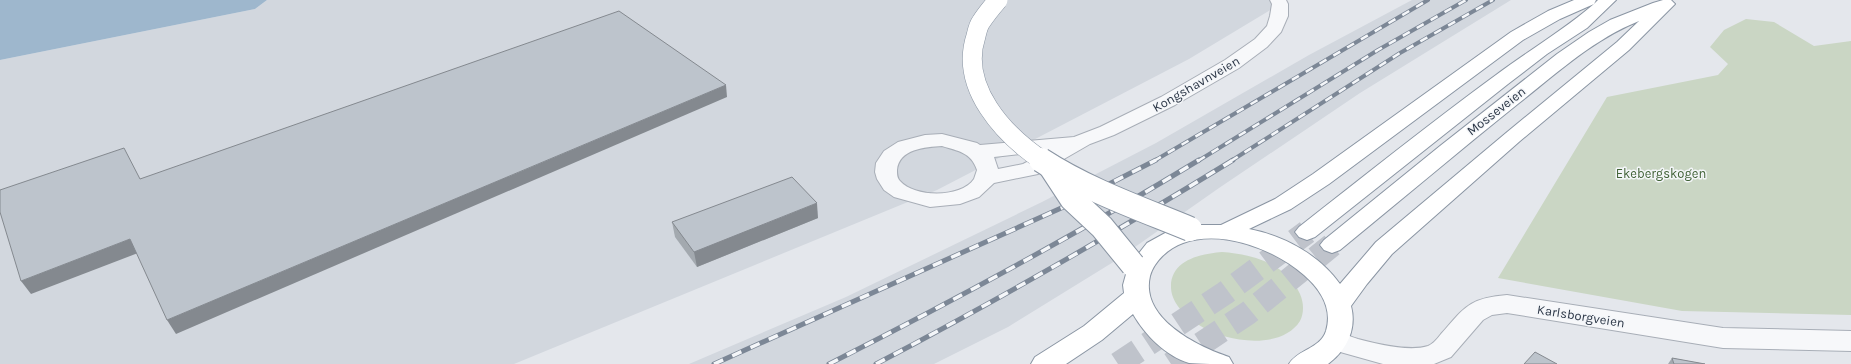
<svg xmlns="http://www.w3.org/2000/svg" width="1851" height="364" viewBox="0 0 1851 364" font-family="Karla,sans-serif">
<rect width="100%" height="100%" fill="#e4e7ec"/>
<g fill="#d2d7de">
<polygon points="267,0 1287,0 1189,59 937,190 514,364 0,364 0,60 255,9"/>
<polygon points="1412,0 1511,0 1360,93 1219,188 1115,261 1008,327 934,364 689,364 846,297 1042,202 1156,143 1309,55"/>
</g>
<g fill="#cad6c4">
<polygon points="1746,19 1774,22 1814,46 1851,41 1851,315 1682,311 1498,278 1607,97 1718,75 1728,64 1710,47 1724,30"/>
<path d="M1222,252C1252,254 1287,264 1300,294C1304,303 1304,313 1300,321C1281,351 1224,342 1199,325C1187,317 1172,305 1171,288C1170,260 1200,254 1222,252Z"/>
</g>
<polygon fill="#9eb7cd" points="0,0 267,0 255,9 0,60"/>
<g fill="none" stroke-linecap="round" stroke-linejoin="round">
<g stroke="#bfc3cb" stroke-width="24" stroke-dasharray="24 12" stroke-linecap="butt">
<polyline points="1118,364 1225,293 1307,232"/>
<polyline points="1171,364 1248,313 1332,245"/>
</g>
<defs>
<g id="minor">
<path d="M1270,0H1286L1288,4V16L1281,32L1267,47L1239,68L1175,105L1114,135L1090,144L1038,174L994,183L979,197L960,204L930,207L894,197L884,190L877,179L875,172L876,163L884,151L898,142L925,135L942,134L977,143L980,145L1074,137L1100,127L1161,97L1225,60L1255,39L1267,26L1270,16L1272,4ZM942,146C958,151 971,152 977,170C976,173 975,176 974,179C961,198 915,198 900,181C897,178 897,174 897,170C899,149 925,147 942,146ZM1048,151L1023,164L998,169L994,157Z"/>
<path d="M1507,295L1723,328L1851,331V351L1723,348L1507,313L1492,315L1483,320L1451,357L1434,364H1383L1326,348L1322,341L1326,334C1339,330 1345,335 1358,339C1377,344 1409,352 1428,346C1433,344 1438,338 1441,334C1465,307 1469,298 1507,295Z"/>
</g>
<path id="trunk" d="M1574,0H1596L1594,4L1598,0H1616L1587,28L1547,54L1508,84L1315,237L1307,240L1299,237L1295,232L1299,227C1364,176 1429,124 1496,75C1528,51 1564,30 1594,4L1560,19L1523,40L1329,184L1291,209L1249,229C1285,236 1319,255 1340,284L1376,242L1506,133L1617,42L1639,21C1594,39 1557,73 1519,103C1459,151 1400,201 1340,250L1332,253L1324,250L1320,245L1324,240L1440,146L1557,54L1589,32L1610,20L1653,3L1663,0H1671L1675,4L1629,50L1520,141L1392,254L1367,284L1351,306C1357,329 1347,350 1328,364H1289C1298,349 1320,349 1326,331C1333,308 1320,289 1304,275C1274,249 1222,229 1183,243C1169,248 1154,261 1150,276C1140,318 1196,346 1229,357L1233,364C1221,364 1199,364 1189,363C1166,356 1145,335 1133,314L1102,340L1066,364H1031L1035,357L1084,326L1124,293L1123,285L1128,267L1147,243L1167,232L1175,230L1199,225H1221L1275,199L1313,174L1511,32L1548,11Z"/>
</defs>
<use href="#minor" stroke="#a8aeb7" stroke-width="2"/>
<use href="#trunk" stroke="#8a95a3" stroke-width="2"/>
<use href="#minor" fill="#f7f8fa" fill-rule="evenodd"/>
<use href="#trunk" fill="#fff" fill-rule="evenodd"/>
<defs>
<g id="rail-far1">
<polyline points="1154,161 1428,0"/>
<polyline points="1198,161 1378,50 1466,0"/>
<polyline points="1231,161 1400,53 1493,0"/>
</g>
<g id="rail">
<polyline points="714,364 1068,205 1156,160"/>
<path d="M829,364C955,300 1079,233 1199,160"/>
<path d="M876,364C998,300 1116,232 1233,160"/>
</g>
</defs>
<use href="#rail-far1" stroke="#7c8796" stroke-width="4"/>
<use href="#rail" stroke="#7c8796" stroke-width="5"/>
<use href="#rail-far1" stroke="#f4f6f9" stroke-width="2.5" stroke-dasharray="8" stroke-linecap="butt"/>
<use href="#rail" stroke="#f4f6f9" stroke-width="3.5" stroke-dasharray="10" stroke-linecap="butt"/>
<defs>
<path id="trunk-bridge-far1" d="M998,0C992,7 986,14 981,22C978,26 977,32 976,36C959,87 1004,135 1043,161"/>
<g id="trunk-bridge">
<path d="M1041,160C1087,190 1139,208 1190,229"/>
<polyline points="1051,167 1072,199 1102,227 1133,265"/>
</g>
</defs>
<use href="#trunk-bridge-far1" stroke="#8a95a3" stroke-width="20" stroke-linecap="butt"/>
<use href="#trunk-bridge" stroke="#8a95a3" stroke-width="26" stroke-linecap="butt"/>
<use href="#trunk-bridge-far1" stroke="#fff" stroke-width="19"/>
<use href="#trunk-bridge" stroke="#fff" stroke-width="24"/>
</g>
<g fill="#a3a9af">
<polygon points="818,218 697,267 675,237 672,222"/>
<polygon points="1672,358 1705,364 1668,364"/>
</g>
<g fill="#84898f">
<polygon points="726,85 727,97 176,334 167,320"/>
<polygon points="817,203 818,218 697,267 694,252"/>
<polygon points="130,239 138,253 31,294 21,281"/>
</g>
<g fill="#bdc4cc" stroke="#84898f">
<polygon points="619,11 726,85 167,320 130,239 21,281 0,212 0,190 124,148 140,179"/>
<polygon points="792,177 817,203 694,252 672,222"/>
<polygon points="1535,352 1557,364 1524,364"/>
<polygon points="1672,358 1705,364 1674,364"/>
</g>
<g text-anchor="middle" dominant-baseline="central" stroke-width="3" stroke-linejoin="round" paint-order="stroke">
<g font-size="13" fill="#2a3545" stroke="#f4f6f9">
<text transform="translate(1196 84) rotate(-30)">Kongshavnveien</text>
<text transform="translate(1496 111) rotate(-38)">Mosseveien</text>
<text transform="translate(1581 316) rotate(9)">Karlsborgveien</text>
</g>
<g font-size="13" fill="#416237" stroke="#f4f6f9">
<text x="1661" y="173">Ekebergskogen</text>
</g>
</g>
</svg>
